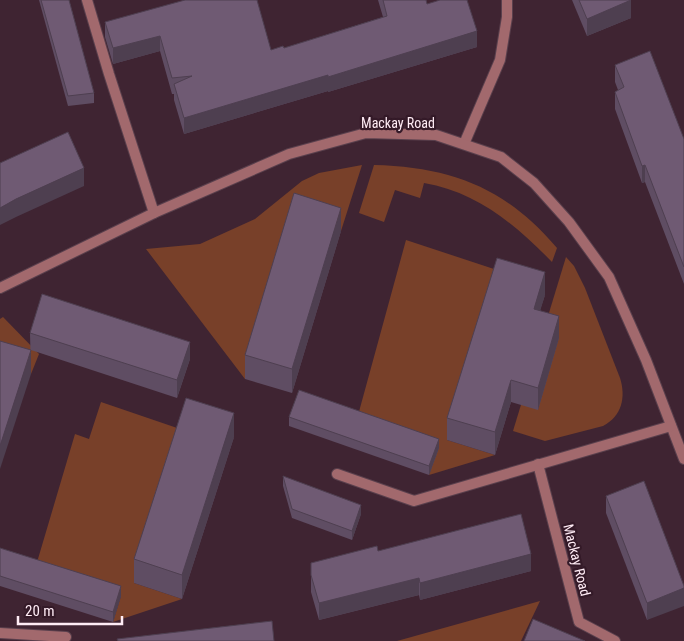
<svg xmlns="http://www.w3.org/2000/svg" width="684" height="641" viewBox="0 0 684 641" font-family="'Roboto Condensed',sans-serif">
<rect width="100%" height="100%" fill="#3f2432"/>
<g fill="#784029">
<polygon points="362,165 341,231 294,217 245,379 146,249 200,244 255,219 302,181 319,173"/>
<path d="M374,165C452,167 506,188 557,248L552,262C516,225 477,192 424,183L420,198L395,190L384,222L359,213Z"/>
<polygon points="406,240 500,271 447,440 495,455 429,475 438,448 357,419"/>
<path d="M566,257L574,266L585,288L620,378C626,397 622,416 603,426L545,441L513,431Z"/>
<polygon points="3,317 39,354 31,374 0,364 0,319"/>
<polygon points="101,402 183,430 134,583 182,599 113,622 121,596 35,569 75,434 89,439"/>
<polygon points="540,601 521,641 397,641"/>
</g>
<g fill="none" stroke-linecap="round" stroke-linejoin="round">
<defs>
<g id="lane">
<polyline points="87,0 109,74 154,213"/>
<polyline points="464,144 500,60 507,17 507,0"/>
</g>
<g id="street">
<polyline points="0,288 154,213 289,154 366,133 436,135 501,157 534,183 569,222 609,277 646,360 684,459"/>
<polyline points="538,464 579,622 615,641"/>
<polyline points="337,474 414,501 671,426"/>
<polyline points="0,633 66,637"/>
</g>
</defs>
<use href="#lane" stroke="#5a404d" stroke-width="12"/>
<use href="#street" stroke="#5a404d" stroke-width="12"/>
<use href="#lane" stroke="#a2696d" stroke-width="10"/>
<use href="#street" stroke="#a2696d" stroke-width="10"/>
</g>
<g fill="#5f4d63">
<polygon points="39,0 69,0 94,93 94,103 68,106"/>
<polygon points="378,0 426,0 427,4 477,47 328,92 328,91 184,134 174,100 174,94 172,94 160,51 113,64 105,37 105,22 271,50 284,48 383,17"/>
<polygon points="572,0 631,0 631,18 587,36"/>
<polygon points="615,65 684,139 684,284 645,182 642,183 615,109 615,92 618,90 615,82"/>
<polygon points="341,231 292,393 245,379 245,355"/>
<polygon points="545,295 540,310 559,338 538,410 511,402 495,455 447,440 447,418"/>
<polygon points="30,333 190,359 177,398 31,350 31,374"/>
<polygon points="289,417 439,448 429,475 289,426"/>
<polygon points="234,437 182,599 134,583 134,559"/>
<polygon points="283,476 361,514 352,540 292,518 283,486"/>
<polygon points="606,496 684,586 647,620 606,513"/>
<polygon points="0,548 121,596 113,622 0,586"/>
<polygon points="378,551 531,571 420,600 419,595 319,620 311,592 311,563"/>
</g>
<g fill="#4e3f50">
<polygon points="631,0 631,18 587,36 587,19"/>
<polygon points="477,31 477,47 328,92 328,77"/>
<polygon points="160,36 160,51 113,64 113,48"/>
<polygon points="328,75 328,91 184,134 184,118"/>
<polygon points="645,165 645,182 642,183 642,166"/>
<polygon points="84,168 84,186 16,217 0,225 0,208 16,199"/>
<polygon points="341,208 341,231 292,393 292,369"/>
<polygon points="545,272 545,295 534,331 534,309"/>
<polygon points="559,316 559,338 538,410 538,388"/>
<polygon points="190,342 190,359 177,398 177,380"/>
<polygon points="31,350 31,374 0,469 0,446"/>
<polygon points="511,380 511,402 495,455 495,432"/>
<polygon points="234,413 234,437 182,599 182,575"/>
<polygon points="439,439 439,448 429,475 429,466"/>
<polygon points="361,505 361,514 352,540 352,531"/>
<polygon points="531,554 531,571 420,600 420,583"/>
<polygon points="419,578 419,595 319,620 319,603"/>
<polygon points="121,586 121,596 113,622 113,612"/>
<polygon points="684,588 684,606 647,620 647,603"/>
</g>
<g fill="#6f5a73" stroke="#4e3f50">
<polygon points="41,0 69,0 94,93 68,96"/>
<polygon points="185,0 257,0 271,50 283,46 284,48 387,16 383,0 426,0 427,4 440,0 467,0 477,31 328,77 328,75 184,118 174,84 192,76 172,78 160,36 113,48 105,22"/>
<polygon points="579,0 631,0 587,19"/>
<polygon points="650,51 684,139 684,267 645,165 642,166 615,92 624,87 615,65"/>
<polygon points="68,132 84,168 16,199 0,208 0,163"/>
<polygon points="294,193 341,208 292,369 245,355"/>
<polygon points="497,258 545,272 534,309 559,316 538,388 511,380 495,432 447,418"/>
<polygon points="42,294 190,342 177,380 30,333"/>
<polygon points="0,341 31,350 0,446"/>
<polygon points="299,390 439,439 429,466 289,417"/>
<polygon points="186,398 234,413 182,575 134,559"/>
<polygon points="283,476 361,505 352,531 292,509"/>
<polygon points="644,481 684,586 684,588 647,603 606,496"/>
<polygon points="521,514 531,554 420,583 419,578 319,603 311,575 311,563 377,546 378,551"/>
<polygon points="0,548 121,586 113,612 0,576"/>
<polygon points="533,619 585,641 524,641"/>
<polygon points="272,621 274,641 118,641 117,639"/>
</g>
<g text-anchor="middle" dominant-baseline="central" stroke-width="4.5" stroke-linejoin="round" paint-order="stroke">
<g font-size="14" fill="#ffecf5" stroke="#341a28">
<text x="398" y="123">Mackay Road</text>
<text transform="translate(577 560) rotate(76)">Mackay Road</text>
</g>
</g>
<path d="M18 616v8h104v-8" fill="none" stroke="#ffecf5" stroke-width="2.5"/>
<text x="25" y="616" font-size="15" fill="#ffecf5" stroke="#341a28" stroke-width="4" paint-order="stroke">20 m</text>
</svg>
